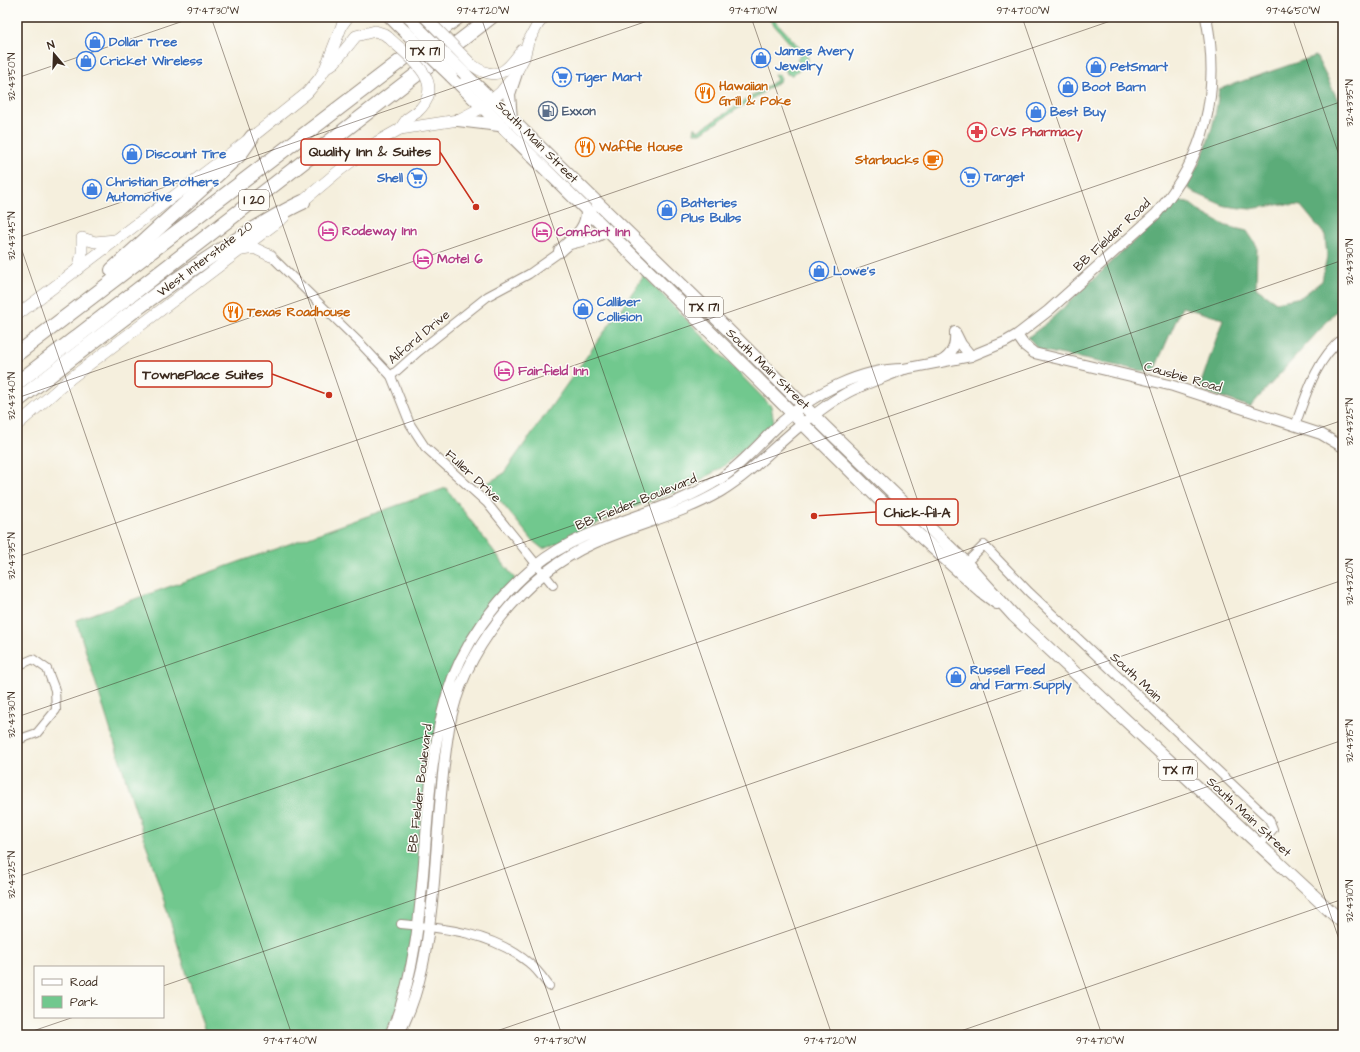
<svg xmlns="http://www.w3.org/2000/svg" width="1360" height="1052" viewBox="0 0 1360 1052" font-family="'Architects Daughter',sans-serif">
<rect width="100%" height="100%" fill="#fdfcf7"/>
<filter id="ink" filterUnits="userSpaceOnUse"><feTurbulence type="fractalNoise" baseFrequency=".025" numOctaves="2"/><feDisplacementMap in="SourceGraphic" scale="8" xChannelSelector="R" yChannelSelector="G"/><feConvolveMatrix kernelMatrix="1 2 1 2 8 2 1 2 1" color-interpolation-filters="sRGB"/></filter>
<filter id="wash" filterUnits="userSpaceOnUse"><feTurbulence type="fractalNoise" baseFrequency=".012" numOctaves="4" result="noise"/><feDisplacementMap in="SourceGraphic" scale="16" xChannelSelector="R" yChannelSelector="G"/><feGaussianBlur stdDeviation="0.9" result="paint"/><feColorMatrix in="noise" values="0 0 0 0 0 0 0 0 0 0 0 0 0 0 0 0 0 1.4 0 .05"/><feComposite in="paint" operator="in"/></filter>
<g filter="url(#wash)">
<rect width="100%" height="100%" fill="#f5efdd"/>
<g fill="#71c88e" stroke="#567956">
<polygon points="767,17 772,17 808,57 808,63 792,75 787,74 785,68 788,66 791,70 800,64 797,59 800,55"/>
<polygon points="778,74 781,78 780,81 701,133 694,133 695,127 698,131 777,80 774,75"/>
<polygon points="644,276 771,406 774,422 724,466 691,486 618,513 556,544 543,549 533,541 486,484 503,474"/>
<polygon points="446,488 515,579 444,691 416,914 402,996 386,1035 206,1035 76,620"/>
</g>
<path fill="#5cac79" stroke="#4c6b4c" d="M1316,56L1343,110V304L1250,407L1199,389L1223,319L1182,307L1153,373L1039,350L1028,337L1047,323L1174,203L1181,201L1188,202L1202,213L1226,226L1247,231L1257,246L1256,288L1276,302L1301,297L1322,281L1327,256L1325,235L1301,206L1283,204L1250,209L1225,206L1195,193L1187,187C1204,157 1216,124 1219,89Z"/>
</g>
<g filter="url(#ink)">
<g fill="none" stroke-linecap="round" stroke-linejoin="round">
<defs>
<g id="minor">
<polyline points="271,256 361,344 391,376 410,424 425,447 487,503 553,585"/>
<polyline points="391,376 419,351 488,296 529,274 570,245 594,239 608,232"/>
<path d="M1295,426C1306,395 1316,359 1343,338"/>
<polyline points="966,563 984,545 1029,592 1269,819 1273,829 1259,845"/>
<polyline points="17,666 33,659 47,669 55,690 56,710 37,733 17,740"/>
<path d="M401,924C445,928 493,933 529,963C537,969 543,978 549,986"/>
</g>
<g id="tertiary">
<polyline points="956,334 961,344 971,356"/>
<polyline points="1017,335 1024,345 1034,353 1173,386 1321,434 1343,447"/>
<path d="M940,362C953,355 956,345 955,332"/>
<path d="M904,369L971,356L1005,342L1017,335L1048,311L1156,214C1206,156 1221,92 1206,17"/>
<path d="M390,1035C436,927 415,806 447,695C461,646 496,599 535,566C589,522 663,516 720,479C744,463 761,441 782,422C815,393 859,369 904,369C888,376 872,381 857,388C842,394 827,405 814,415C781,438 756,470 721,491C681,515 636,524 594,543C523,575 462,651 449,728C440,782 438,838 433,893C428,941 422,992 398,1035"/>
</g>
<g id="secondary">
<path d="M472,65C497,83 507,71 522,50"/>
<polyline points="325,69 335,62 356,36 375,31 384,34 389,38"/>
<polyline points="400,129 407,119 417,112"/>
<polyline points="297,206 340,170 377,142 400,129 458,120 483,107 501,92 516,73 524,58 528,42 538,24 544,17"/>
<polyline points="242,250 254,248 271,256"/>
<polyline points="78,269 82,253 82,238 95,242 115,240"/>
<polyline points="17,315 252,137 307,93 319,79 325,69 342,25 348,17"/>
<polyline points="17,425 71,378 284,217"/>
</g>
<g id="primary">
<polyline points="390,17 399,26"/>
<polyline points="407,17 414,24"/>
<polyline points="465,74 721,323 825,427 966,563 1014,616 1343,923"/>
<polyline points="451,76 878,498 982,592 997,603"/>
<polyline points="511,119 509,94 516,73"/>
<polyline points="458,120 499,125"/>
<path d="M560,251C573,238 587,231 587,211L591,212"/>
</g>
<g id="motorway">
<polyline points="112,270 240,154 252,137"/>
<polyline points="17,354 458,17"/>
<polyline points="17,383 491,17"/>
<path d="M17,401C88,346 158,289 235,241C257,227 279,213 303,202"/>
</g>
</defs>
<use href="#minor" stroke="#988c7e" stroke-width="10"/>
<use href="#tertiary" stroke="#988c7e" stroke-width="12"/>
<use href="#secondary" stroke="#988c7e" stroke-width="12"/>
<use href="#primary" stroke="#988c7e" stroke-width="14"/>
<use href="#motorway" stroke="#988c7e" stroke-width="16"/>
<use href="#minor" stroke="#fff" stroke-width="8"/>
<use href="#tertiary" stroke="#fff" stroke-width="10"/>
<use href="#secondary" stroke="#fff" stroke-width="11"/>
<use href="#primary" stroke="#fff" stroke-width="12"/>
<use href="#motorway" stroke="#fff" stroke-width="14"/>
<defs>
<g id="secondary-bridge">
<polyline points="425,17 472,65"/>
<path d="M389,38C409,57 449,83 417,112"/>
</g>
<g id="primary-bridge">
<polyline points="414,24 465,74"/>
<polyline points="399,26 451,76"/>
</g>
</defs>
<use href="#secondary-bridge" stroke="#988c7e" stroke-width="12" stroke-linecap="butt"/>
<use href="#primary-bridge" stroke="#988c7e" stroke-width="14" stroke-linecap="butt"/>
<use href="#secondary-bridge" stroke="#fff" stroke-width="11"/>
<use href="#primary-bridge" stroke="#fff" stroke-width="12"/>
</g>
</g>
<path fill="none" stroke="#3b2a1e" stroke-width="1" stroke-opacity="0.45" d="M211,17L562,1035M481,17L832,1035M751,17L1102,1035M1022,17L1343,951M1292,17L1343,167M17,78L195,17M17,236L292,1035M17,238L659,17M17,398L1122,17M17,557L1343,101M17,717L1343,260M17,877L1343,420M163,986L1343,580M17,1020L22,1035M21,1035L74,1017M485,1035L1343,740M949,1035L1343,899"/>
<defs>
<symbol id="shop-ring" viewBox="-11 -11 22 22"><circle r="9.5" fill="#fdfcf7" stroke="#3f7fe0" stroke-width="1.5"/><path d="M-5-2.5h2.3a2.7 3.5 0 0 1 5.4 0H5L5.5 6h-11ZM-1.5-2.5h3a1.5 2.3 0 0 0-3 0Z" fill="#3f7fe0"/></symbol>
<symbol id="supermarket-ring" viewBox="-11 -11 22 22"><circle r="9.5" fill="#fdfcf7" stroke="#3f7fe0" stroke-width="1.5"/><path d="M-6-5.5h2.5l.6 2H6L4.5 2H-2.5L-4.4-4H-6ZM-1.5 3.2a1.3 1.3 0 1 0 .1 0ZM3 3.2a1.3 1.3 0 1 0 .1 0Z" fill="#3f7fe0"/></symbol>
<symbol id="restaurant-ring" viewBox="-11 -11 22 22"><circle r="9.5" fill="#fdfcf7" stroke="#e8710a" stroke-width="1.5"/><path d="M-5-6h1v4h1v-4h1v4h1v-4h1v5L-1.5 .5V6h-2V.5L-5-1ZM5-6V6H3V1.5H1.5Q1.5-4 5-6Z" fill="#e8710a"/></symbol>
<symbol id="fuel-ring" viewBox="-11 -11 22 22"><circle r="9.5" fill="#fdfcf7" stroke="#5c6f8a" stroke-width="1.5"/><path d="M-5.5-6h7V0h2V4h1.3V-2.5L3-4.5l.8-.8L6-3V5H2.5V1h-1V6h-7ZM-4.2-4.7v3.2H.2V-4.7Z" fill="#5c6f8a"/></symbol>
<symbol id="pharmacy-ring" viewBox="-11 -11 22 22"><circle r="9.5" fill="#fdfcf7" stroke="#e0444e" stroke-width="1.5"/><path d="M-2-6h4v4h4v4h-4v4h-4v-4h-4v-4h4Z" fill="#e0444e"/></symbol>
<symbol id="cafe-ring" viewBox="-11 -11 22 22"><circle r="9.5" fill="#fdfcf7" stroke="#e8710a" stroke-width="1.5"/><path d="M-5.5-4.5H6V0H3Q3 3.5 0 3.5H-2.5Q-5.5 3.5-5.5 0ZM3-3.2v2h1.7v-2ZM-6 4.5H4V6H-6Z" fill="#e8710a"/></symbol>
<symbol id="hotel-ring" viewBox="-11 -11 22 22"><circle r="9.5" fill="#fdfcf7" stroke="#d1479c" stroke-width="1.5"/><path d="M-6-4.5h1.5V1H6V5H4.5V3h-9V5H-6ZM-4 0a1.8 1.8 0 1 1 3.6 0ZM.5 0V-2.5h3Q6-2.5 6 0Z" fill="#d1479c"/></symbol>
</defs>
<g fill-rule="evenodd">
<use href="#shop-ring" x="84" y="31" width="22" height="22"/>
<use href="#shop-ring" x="750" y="47" width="22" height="22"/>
<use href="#shop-ring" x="75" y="50" width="22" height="22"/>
<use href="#shop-ring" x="1085" y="56" width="22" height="22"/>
<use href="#supermarket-ring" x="551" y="66" width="22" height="22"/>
<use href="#shop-ring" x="1057" y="76" width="22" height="22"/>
<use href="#restaurant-ring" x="694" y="82" width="22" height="22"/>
<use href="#fuel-ring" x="537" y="100" width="22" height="22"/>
<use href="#shop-ring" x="1025" y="101" width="22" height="22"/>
<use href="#pharmacy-ring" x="966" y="121" width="22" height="22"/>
<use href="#restaurant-ring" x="574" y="136" width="22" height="22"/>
<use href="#shop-ring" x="121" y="143" width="22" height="22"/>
<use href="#cafe-ring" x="922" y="149" width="22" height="22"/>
<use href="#supermarket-ring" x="959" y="166" width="22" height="22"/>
<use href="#supermarket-ring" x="406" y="167" width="22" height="22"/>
<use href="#shop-ring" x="81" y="178" width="22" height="22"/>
<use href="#shop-ring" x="656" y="199" width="22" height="22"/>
<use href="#hotel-ring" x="317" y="220" width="22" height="22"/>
<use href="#hotel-ring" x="531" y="221" width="22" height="22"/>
<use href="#hotel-ring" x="412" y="248" width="22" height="22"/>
<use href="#shop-ring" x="808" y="260" width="22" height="22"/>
<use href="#shop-ring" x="572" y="298" width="22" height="22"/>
<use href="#restaurant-ring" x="222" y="301" width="22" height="22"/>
<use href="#hotel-ring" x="493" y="360" width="22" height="22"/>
<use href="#shop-ring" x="945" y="666" width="22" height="22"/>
</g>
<g text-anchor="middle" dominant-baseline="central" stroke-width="3" stroke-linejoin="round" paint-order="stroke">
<g fill="#fdfcf7" stroke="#75695f" stroke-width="1">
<rect x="406" y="41" width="38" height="20" rx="3"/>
<rect x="239" y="190" width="30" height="20" rx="3"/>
<rect x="685" y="297" width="38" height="20" rx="3"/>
<rect x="1159" y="760" width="38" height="20" rx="3"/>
</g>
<g font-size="12" font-weight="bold" fill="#3b2a1e">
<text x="425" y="51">TX 171</text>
<text x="254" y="200">I 20</text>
<text x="704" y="307">TX 171</text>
<text x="1178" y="770">TX 171</text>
</g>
<g font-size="13" font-weight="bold" fill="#366cbe" stroke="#fdfcf7" text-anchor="start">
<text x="109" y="42">Dollar Tree</text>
<text x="775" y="51">James Avery<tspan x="775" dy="15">Jewelry</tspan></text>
<text x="100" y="61">Cricket Wireless</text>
<text x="1110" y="67">PetSmart</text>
<text x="576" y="77">Tiger Mart</text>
<text x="1082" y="87">Boot Barn</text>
<text x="1050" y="112">Best Buy</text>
<text x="146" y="154">Discount Tire</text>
<text x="984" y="177">Target</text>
<text x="403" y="178" text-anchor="end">Shell</text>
<text x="106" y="182">Christian Brothers<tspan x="106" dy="15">Automotive</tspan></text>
<text x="681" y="203">Batteries<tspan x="681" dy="15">Plus Bulbs</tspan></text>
<text x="833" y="271">Lowe's</text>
<text x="597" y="302">Calliber<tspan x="597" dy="15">Collision</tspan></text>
<text x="970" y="670">Russell Feed<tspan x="970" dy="15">and Farm Supply</tspan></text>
</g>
<g font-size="13" font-weight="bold" fill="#c56008" stroke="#fdfcf7" text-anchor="start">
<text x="719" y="86">Hawaiian<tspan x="719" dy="15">Grill &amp; Poke</tspan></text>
<text x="599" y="147">Waffle House</text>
<text x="919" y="160" text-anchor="end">Starbucks</text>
<text x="247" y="312">Texas Roadhouse</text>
</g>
<g font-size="13" font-weight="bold" fill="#4e5e75" stroke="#fdfcf7" text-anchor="start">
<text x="562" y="111">Exxon</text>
</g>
<g font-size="13" font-weight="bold" fill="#be3a42" stroke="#fdfcf7" text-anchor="start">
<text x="991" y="132">CVS Pharmacy</text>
</g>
<g font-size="13" fill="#3b2a1e" stroke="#fdfcf7">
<text transform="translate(537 142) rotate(45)">South Main Street</text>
<text transform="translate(1112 235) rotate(-43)">BB Fielder Road</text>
<text transform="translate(205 259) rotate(-37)">West Interstate 20</text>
<text transform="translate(419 337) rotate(-40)">Alford Drive</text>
<text transform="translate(768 369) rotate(44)">South Main Street</text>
<text transform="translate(1183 377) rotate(16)">Causbie Road</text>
<text transform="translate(473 476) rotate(43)">Fuller Drive</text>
<text transform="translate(636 502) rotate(-22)">BB Fielder Boulevard</text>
<text transform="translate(1136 677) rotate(43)">South Main</text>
<text transform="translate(420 788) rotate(-83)">BB Fielder Boulevard</text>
<text transform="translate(1249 817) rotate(43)">South Main Street</text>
</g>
<g font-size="13" font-weight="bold" fill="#b23c85" stroke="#fdfcf7" text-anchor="start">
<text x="342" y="231">Rodeway Inn</text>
<text x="556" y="232">Comfort Inn</text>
<text x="437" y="259">Motel 6</text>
<text x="518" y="371">Fairfield Inn</text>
</g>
</g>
<path fill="none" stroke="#c8321e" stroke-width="1.5" d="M476 207L440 152M329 395L272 374M814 516L876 512"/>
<g fill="#c8321e" stroke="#fdfcf7" stroke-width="1.5">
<circle cx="476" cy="207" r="4"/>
<circle cx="329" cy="395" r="4"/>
<circle cx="814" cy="516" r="4"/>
</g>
<g fill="#fdfcf7" stroke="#c8321e" stroke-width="1.5">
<rect x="301" y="139" width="139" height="26" rx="4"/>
<rect x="135" y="361" width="137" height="26" rx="4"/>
<rect x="876" y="499" width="82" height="26" rx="4"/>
</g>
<g font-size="14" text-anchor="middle" font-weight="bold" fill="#3b2a1e">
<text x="370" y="156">Quality Inn &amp; Suites</text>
<text x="203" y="379">TownePlace Suites</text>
<text x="917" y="517">Chick-fil-A</text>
</g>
<rect width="1360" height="1052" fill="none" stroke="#fdfcf7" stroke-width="44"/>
<rect x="34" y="966" width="130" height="52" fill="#fdfcf7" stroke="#afa8a0"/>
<rect x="42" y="979" width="20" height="6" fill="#ffffff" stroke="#afa8a0"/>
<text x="70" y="986" font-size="12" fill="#3b2a1e">Road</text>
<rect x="42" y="996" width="20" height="12" fill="#71c88e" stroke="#afa8a0"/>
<text x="70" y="1006" font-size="12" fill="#3b2a1e">Park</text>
<g transform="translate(54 54) rotate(341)" stroke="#fdfcf7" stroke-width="3" paint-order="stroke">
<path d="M0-3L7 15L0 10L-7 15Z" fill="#3b2a1e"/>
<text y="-6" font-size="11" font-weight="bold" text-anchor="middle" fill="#3b2a1e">N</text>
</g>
<rect x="22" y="22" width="1316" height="1008" fill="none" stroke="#3b2a1e" stroke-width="1.5"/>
<g font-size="10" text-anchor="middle" fill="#3b2a1e">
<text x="213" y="14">97°47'30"W</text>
<text x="483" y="14">97°47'20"W</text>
<text x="753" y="14">97°47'10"W</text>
<text x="1023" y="14">97°47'00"W</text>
<text x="1293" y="14">97°46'50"W</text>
<text transform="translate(11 77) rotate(-90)" y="4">32°43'50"N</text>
<text transform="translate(1349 103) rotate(-90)" y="4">32°43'35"N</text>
<text transform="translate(11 236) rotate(-90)" y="4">32°43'45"N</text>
<text transform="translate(1349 262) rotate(-90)" y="4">32°43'30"N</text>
<text transform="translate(11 396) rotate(-90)" y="4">32°43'40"N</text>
<text transform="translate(1349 422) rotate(-90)" y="4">32°43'25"N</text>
<text transform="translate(11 556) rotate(-90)" y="4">32°43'35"N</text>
<text transform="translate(1349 582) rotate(-90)" y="4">32°43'20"N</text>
<text transform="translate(11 715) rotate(-90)" y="4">32°43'30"N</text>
<text transform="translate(1349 741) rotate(-90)" y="4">32°43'15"N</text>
<text transform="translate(11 875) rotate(-90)" y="4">32°43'25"N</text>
<text transform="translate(1349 901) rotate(-90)" y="4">32°43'10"N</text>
<text x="290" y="1044">97°47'40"W</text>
<text x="560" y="1044">97°47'30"W</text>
<text x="830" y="1044">97°47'20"W</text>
<text x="1100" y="1044">97°47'10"W</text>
</g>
</svg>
